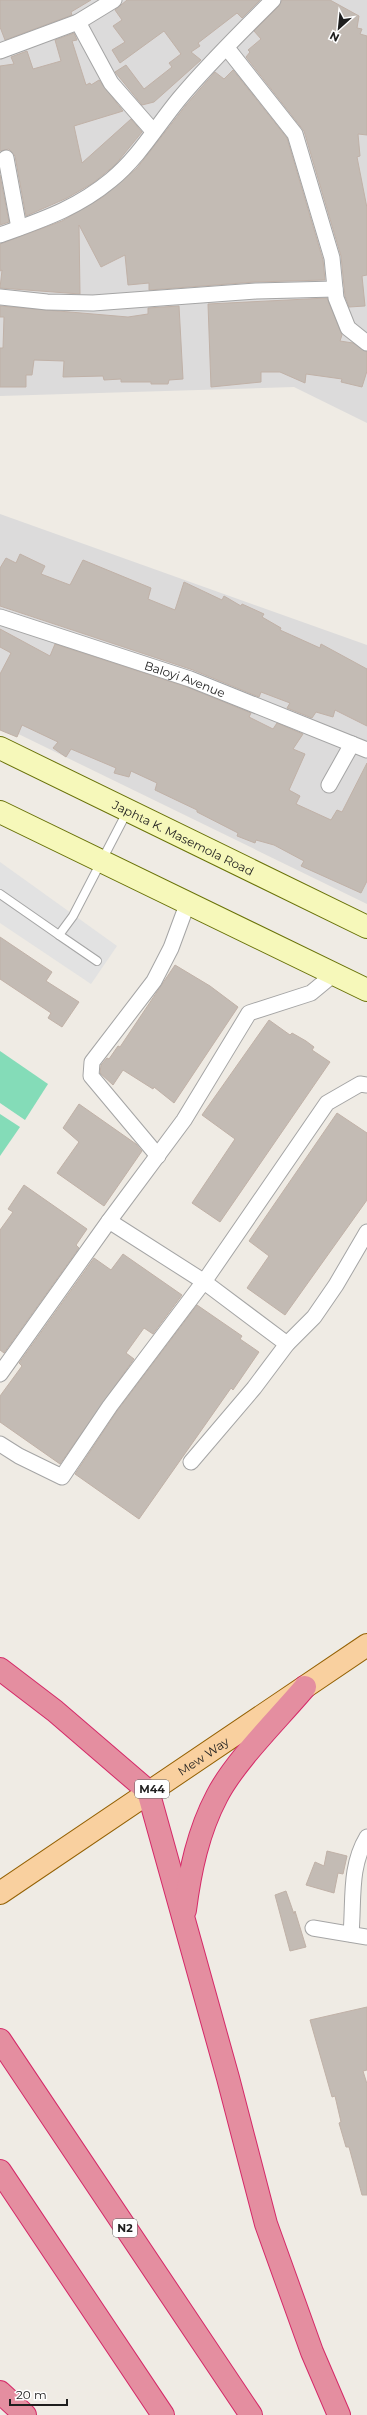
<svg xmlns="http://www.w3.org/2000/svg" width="367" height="2415" viewBox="0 0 367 2415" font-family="Montserrat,sans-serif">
<rect width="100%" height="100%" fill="#efebe4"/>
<g fill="#dcdbdb">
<polygon points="0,0 367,0 367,423 294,387 0,396"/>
<polygon points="0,514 367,645 367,904 0,725"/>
</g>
<g fill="#84dcb8">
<polygon points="0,1051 48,1084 25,1120 0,1103"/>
<polygon points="0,1114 20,1127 0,1156"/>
</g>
<polygon fill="#e2e2e2" points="0,862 117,946 91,984 0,923"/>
<g fill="#c3bbb4" stroke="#c0b1a7">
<polygon points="0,0 91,0 71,12 72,15 5,40 0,27"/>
<polygon points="127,0 260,0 242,18 237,13 198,43 200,46 191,52 201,60 154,102 142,105 115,72 126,65 144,89 172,67 169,63 181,54 164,31 120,63 112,50 125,42 113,26 122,20 115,10"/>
<polygon points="282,0 330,0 359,16 357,28 362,29 360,34 367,36 367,135 358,134 360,156 357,157 367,208 367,275 362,276 365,306 349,307 345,296 341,256 304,131 246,57 250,52 248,50 261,39 254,31 279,6"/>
<polygon points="74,33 77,40 72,41 86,85 90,83 91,85 99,80 123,111 74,126 82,163 131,119 142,132 115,165 93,183 67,198 26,216 15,156 9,149 0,151 0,66 14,64 11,57 27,51 33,69 61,61 55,40"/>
<polygon points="233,70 287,138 323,260 325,280 255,282 149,290 149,283 128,285 125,255 101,267 79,225 80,294 0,288 2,270 0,271 0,244 62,221 103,197 137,168 186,105 215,72 224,79"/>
<polygon points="0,175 9,222 0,225"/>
<polygon points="327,298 342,335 340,341 353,343 367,352 367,371 362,387 341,382 342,379 306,374 305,383 280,372 261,372 261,382 211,387 208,304"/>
<polygon points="0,306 128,317 148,314 148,308 179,306 183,379 169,380 168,384 151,384 151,382 121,382 121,379 104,380 103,376 63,377 64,361 34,360 32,375 26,375 26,387 0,387 0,348 3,348 4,317 0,317"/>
<polygon points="20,554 45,566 41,574 70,585 83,560 151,588 148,599 175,610 184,582 222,600 224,596 241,606 242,604 264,614 262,617 281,628 280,630 320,648 321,644 367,669 367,726 335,710 333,717 316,712 312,718 287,708 290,703 261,692 259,697 193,670 0,606 0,568 6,558 16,563"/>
<polygon points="0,629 50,656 55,644 187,687 251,713 249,717 273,729 277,723 303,734 293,749 305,754 289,790 300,796 296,804 331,820 337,810 342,812 367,763 367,881 361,893 301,866 304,861 274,845 256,840 255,843 237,836 238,833 197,812 197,810 155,790 157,783 131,771 129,777 114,773 116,768 71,749 66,757 53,748 58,742 22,725 17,737 0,730 0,674 11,653 0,647"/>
<polygon points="0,937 52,972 46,981 79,1002 62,1027 48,1018 51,1013 0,979"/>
<polygon points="175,965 210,986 238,1007 174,1103 154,1087 153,1089 123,1070 113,1085 100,1073 101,1065 107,1058 109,1059 118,1046 120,1047"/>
<polygon points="269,1020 290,1035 292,1033 306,1041 314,1047 312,1050 330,1062 220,1222 192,1203 235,1139 202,1115"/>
<polygon points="79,1104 136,1144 142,1151 104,1206 57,1173 79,1142 63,1128"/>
<polygon points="337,1113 367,1133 367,1200 285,1315 247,1288 269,1256 249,1241"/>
<polygon points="24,1185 87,1229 76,1245 79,1248 4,1353 0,1350 0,1230 13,1212 8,1209"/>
<polygon points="123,1254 182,1295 153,1334 144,1328 126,1353 134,1359 60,1464 0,1422 0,1396 22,1366 19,1363 94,1258 111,1270"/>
<polygon points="197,1305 242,1336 240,1339 259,1352 233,1390 231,1388 139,1519 75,1474 117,1411"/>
<polygon points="327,1851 347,1856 343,1874 338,1873 334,1893 306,1885 315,1862 324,1866"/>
<polygon points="286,1891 294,1914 295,1911 306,1947 290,1951 275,1895"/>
<polygon points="367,2007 367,2070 363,2071 367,2084 367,2195 362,2195 349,2147 346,2147 339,2123 341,2122 335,2096 332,2097 310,2020"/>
</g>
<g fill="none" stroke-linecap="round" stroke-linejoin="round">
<defs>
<g id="service">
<polyline points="0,894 59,935 73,916 127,812"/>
<polyline points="59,935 97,961"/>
</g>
<g id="minor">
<polyline points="78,22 111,83 153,131"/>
<polyline points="227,48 295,134 332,258 336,298 348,328 367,343"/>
<polyline points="0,51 78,22 114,0"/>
<polyline points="6,158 19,228"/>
<path d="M0,235C41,220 76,209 111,180C139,157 156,127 179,99C208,64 241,32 273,0"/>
<polyline points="0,297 47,302 93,303 256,291 335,289"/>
<path id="s1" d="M0,617L190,679L367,750"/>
<polyline points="329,785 352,744"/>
<polyline points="158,1156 91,1076 92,1062 154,981 171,948 188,902"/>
<polyline points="109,1221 203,1281 287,1344"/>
<polyline points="0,1374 109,1221 184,1120 249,1013 311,993 334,974"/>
<polyline points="0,1444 19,1456 62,1477 110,1406 208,1276 327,1103 360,1084 367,1085"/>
<polyline points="191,1462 254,1388 287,1344 314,1317 336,1285 367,1232"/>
<polyline points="313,1928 367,1937"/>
<path d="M351,1934C354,1900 349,1867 367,1837"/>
</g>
<g id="secondary">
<path id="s2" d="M0,748L367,927"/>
<polyline points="0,812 367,990"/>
</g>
<g id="primary">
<path id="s3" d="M0,1893L367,1645"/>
</g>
<g id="motorway">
<polyline points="0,1669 55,1711 148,1791 228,2078 266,2224 312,2352 339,2415"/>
<path d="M185,1910C190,1871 198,1832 217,1796C235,1761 279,1718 305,1687"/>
<polyline points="0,2040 251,2415"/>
<polyline points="0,2171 163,2415"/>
<polyline points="0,2392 25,2415"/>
</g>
</defs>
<use href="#service" stroke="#a5a5a5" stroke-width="10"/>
<use href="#minor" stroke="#a5a5a5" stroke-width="17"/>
<use href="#secondary" stroke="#697208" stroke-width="24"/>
<use href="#primary" stroke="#946104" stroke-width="24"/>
<use href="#motorway" stroke="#d52968" stroke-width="24"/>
<use href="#service" stroke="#fff" stroke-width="8"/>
<use href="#minor" stroke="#fff" stroke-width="15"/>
<use href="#secondary" stroke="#f6f8ba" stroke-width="22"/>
<use href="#primary" stroke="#f9d09f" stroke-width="22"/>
<use href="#motorway" stroke="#e48ea0" stroke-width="22"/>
</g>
<g text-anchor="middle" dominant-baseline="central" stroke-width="3" stroke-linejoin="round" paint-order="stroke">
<g fill="#fff" stroke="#626262" stroke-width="1">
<rect x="135" y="1780" width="34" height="18" rx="3"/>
<rect x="113" y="2219" width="24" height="18" rx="3"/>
</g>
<g font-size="11" font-weight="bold" fill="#1e1e1e">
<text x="152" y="1789">M44</text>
<text x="125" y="2228">N2</text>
</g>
<g font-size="12" fill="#1e1e1e" stroke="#fff">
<text stroke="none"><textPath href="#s1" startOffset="195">Baloyi Avenue</textPath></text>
<text stroke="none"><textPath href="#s2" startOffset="204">Japhta K. Masemola Road</textPath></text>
<text stroke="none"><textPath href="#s3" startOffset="245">Mew Way</textPath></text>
</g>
</g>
<g transform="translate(339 28) rotate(207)" stroke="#ffffff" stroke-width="3" paint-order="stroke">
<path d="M0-3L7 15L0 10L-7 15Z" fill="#1e1e1e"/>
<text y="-6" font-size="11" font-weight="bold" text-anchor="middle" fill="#1e1e1e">N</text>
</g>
<path d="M10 2399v6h57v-6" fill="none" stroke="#1e1e1e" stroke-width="2"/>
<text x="16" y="2399" font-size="12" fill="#1e1e1e" stroke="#ffffff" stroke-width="3" paint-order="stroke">20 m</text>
</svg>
